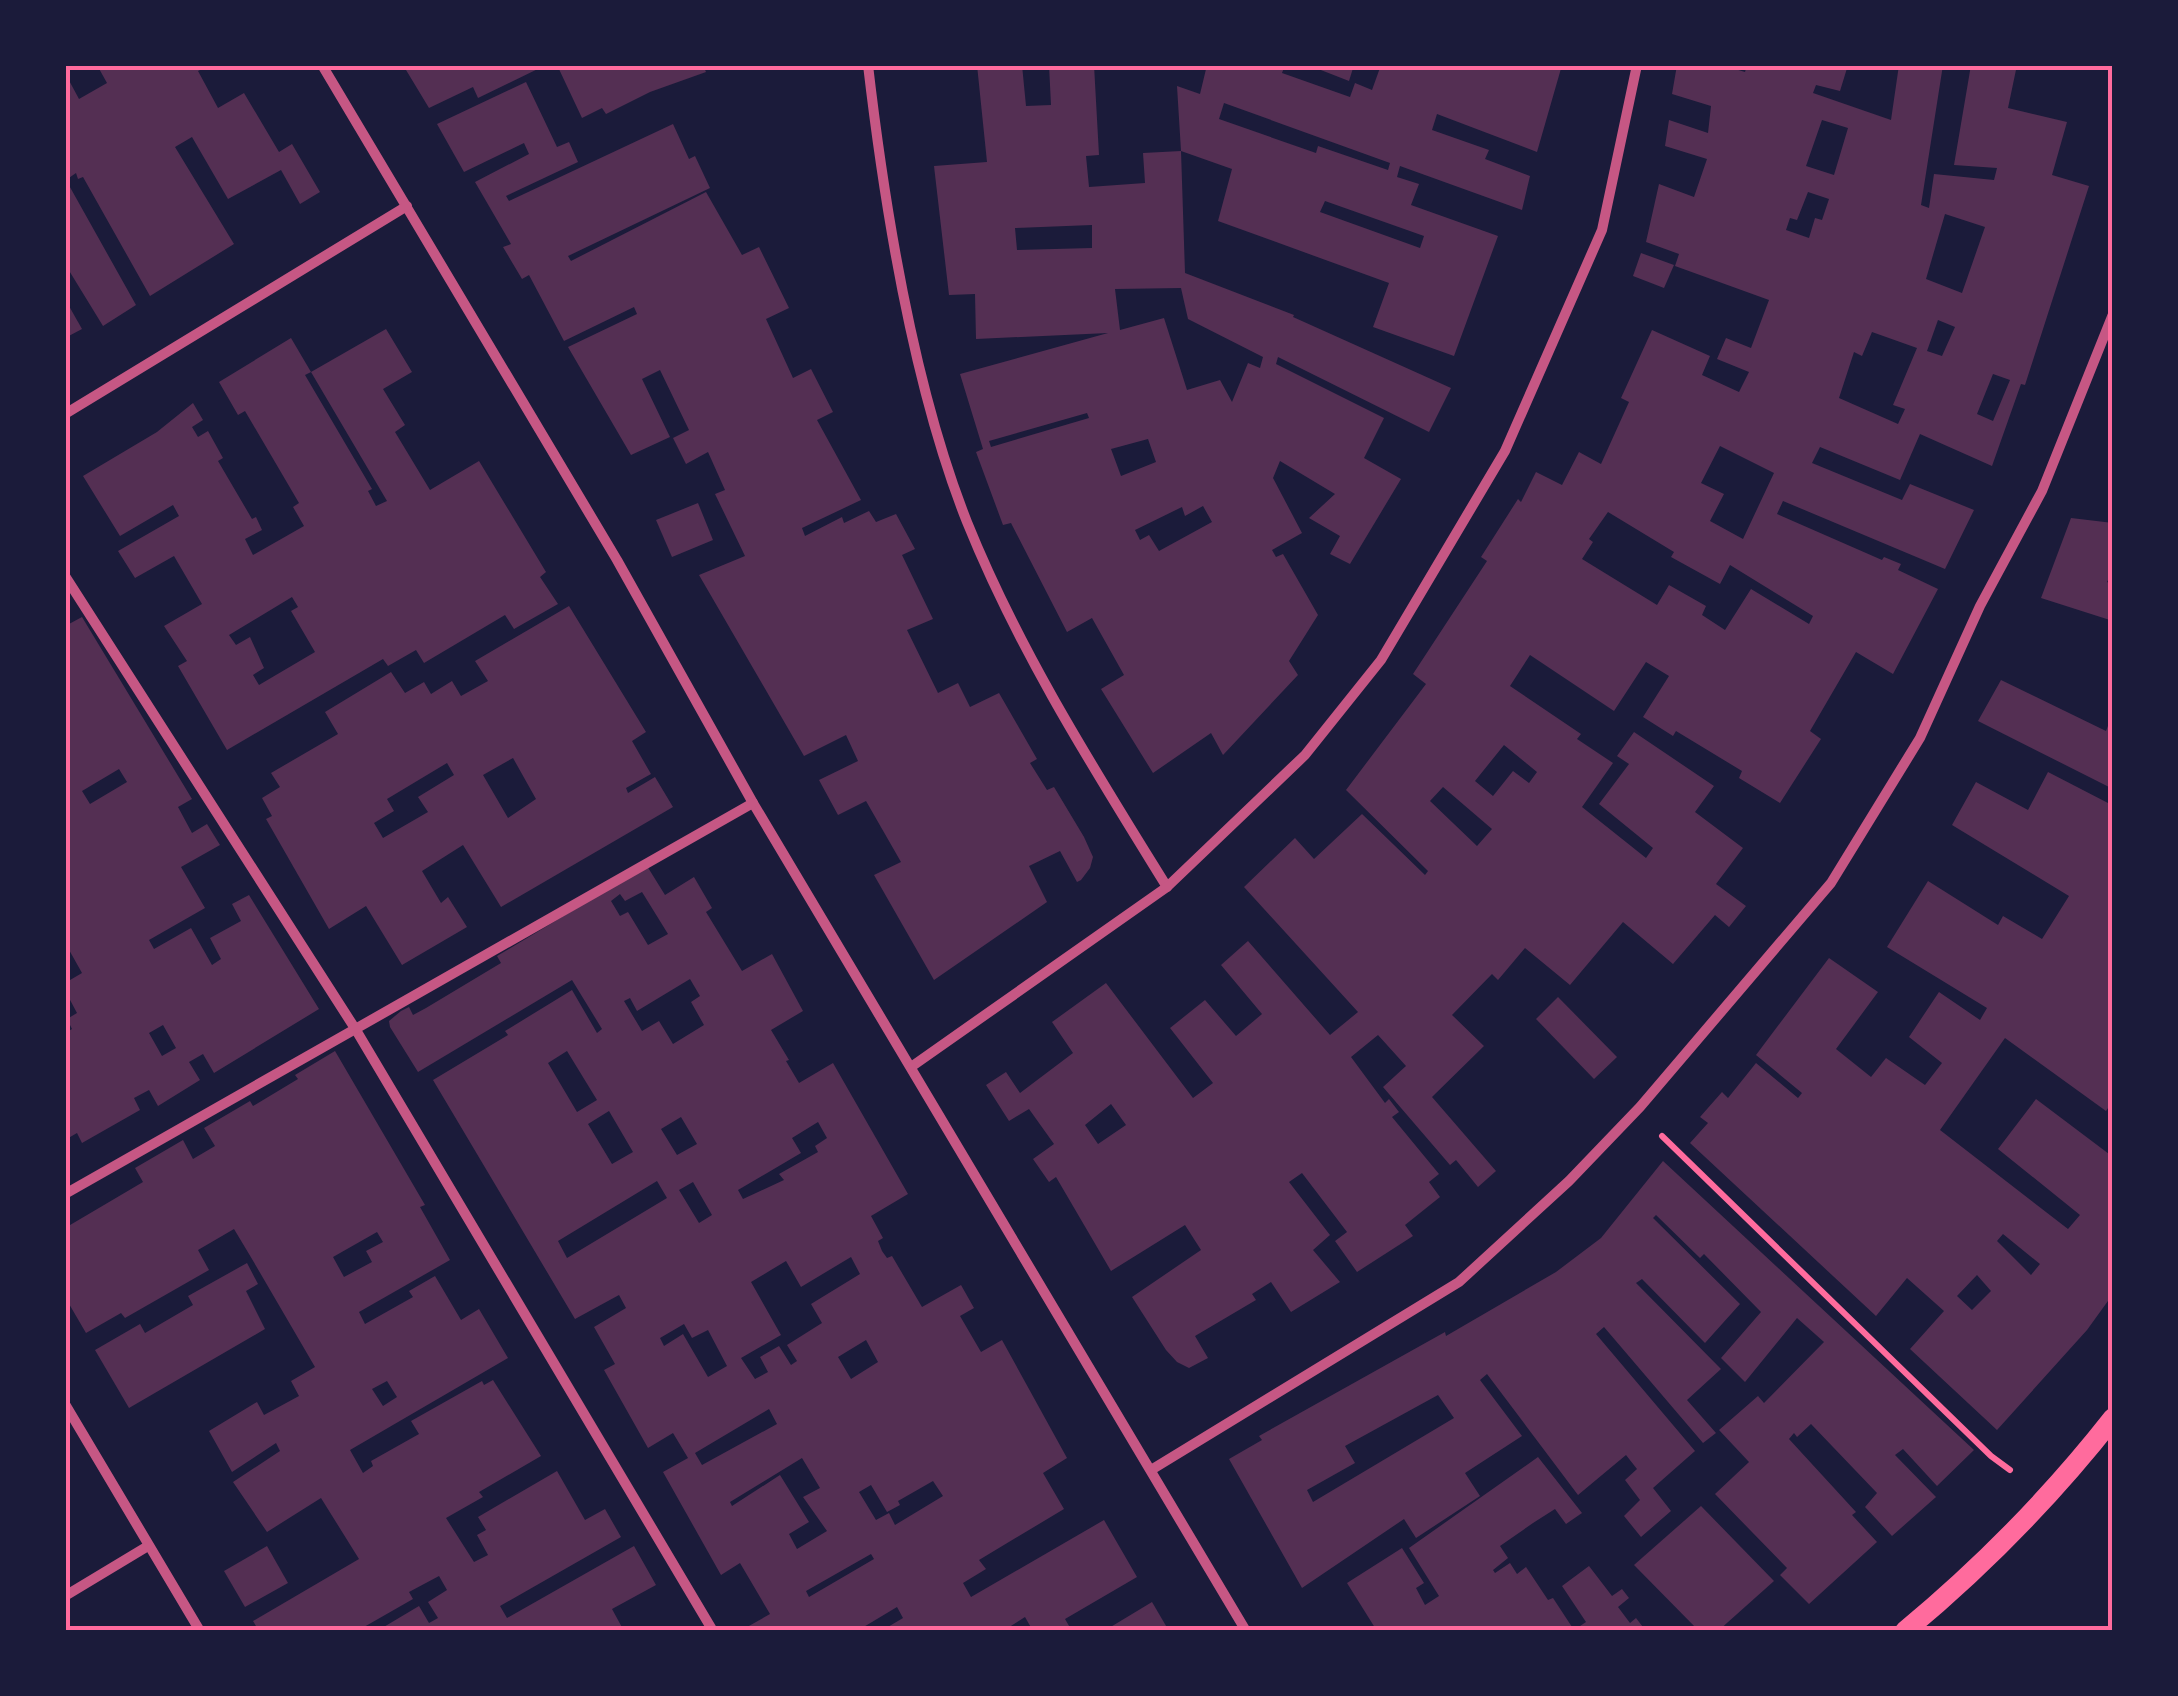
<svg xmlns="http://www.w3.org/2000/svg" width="2178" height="1696" viewBox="0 0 2178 1696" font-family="'Fira Sans',sans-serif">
<rect width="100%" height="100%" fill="#1b1b3a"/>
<g fill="#542f53" fill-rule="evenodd">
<polygon points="97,65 210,65 198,71 218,108 244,93 279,152 292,144 320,192 300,204 281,170 228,199 192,137 175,147 234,244 150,296 83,177 78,179 76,173 66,180 136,305 103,326 65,264 65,73 79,99 107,83"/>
<polygon points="403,65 546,65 478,98 473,87 429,108"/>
<polygon points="564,65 703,65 706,72 650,92 606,114 602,108 582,118 558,67"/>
<path d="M977,65H1022L1026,106L1051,105L1049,65H1094L1099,155L1086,156L1089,187L1145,183L1143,153L1181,151L1185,273L1294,315L1293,317L1451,388L1429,432L1278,357L1276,364L1384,418L1364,458L1401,479L1350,564L1330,554L1340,536L1309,518L1335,494L1280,461L1273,478L1302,533L1272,550L1276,557L1283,554L1318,615L1289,661L1298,675L1223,755L1211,733L1153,773L1101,689L1124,675L1092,618L1067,632L1011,523L1003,525L976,452L983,449L960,374L1108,333L976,339L975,294L949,295L934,166L987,162ZM1092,225V248L1017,250L1015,228ZM1181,288L1188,319L1263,357L1260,368L1248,363L1232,402L1220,380L1187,390L1164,318L1120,330L1115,289ZM1087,413L1089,418L991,447L989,441ZM1148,439L1156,462L1121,476L1111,449ZM1203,506L1212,522L1159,551L1149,535L1140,540L1135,530L1182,507L1185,516Z"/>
<path d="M1207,65H1285L1282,73L1350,97L1355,83L1372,90L1381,65H1562L1537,152L1437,114L1432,130L1489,150L1485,159L1530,176L1522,210L1400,166L1397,177L1419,184L1411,205L1498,236L1454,356L1373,327L1389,283L1218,221L1232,169L1181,151L1177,86L1200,94ZM1224,103L1390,163L1388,170L1318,146L1316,153L1219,119ZM1325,201L1424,236L1420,248L1320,212Z"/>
<polygon points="1308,65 1354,65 1349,81"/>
<path d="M1677,65H1722L1745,72L1747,65H1848L1840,91L1816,85L1813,93L1891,120L1899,65H1943L1921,205L1929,208L1934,174L1994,180L1997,168L1954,165L1971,65H2017L2008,108L2067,122L2052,175L2089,186L2025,385L2021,384L1992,466L1920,434L1900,480L1820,447L1812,463L1902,500L1910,484L1974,510L1945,569L1783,501L1777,514L1882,560L1884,557L1901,564L1898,570L1938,589L1893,674L1856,652L1810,731L1821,739L1780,803L1739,778L1742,771L1676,731L1673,736L1643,717L1669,676L1646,662L1614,711L1530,655L1510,686L1581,734L1577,739L1613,763L1582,807L1646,858L1653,848L1599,804L1629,764L1617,756L1634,732L1714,786L1695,812L1743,848L1716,884L1746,906L1729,927L1715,915L1673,964L1623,922L1570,985L1525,948L1498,980L1492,974L1452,1015L1484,1046L1432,1097L1496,1171L1478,1187L1456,1160L1450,1165L1383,1087L1406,1066L1378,1035L1351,1057L1385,1103L1389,1099L1399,1112L1392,1117L1439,1174L1429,1182L1440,1197L1405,1225L1413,1236L1357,1272L1335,1241L1347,1232L1302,1173L1289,1182L1330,1235L1313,1250L1340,1282L1291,1312L1271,1282L1252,1294L1256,1300L1195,1336L1208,1358L1189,1368L1177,1362L1166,1350L1132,1297L1201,1250L1185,1225L1111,1271L1056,1177L1049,1182L1033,1159L1054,1144L1029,1109L1009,1121L986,1085L1006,1072L1020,1093L1073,1053L1052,1022L1106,983L1193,1098L1213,1083L1170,1028L1205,1000L1236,1036L1262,1014L1221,965L1248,941L1330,1035L1358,1012L1244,887L1295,838L1314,859L1362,814L1425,875L1428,871L1346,790L1426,684L1413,674L1487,561L1481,557L1518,499L1521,502L1536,472L1562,485L1579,452L1601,464L1629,402L1621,398L1652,330L1710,356L1702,375L1739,392L1749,372L1717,359L1726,338L1751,348L1769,300L1675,266L1679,254L1646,242L1659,184L1694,197L1707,159L1665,146L1669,120L1708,133L1711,106L1672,94ZM1822,120L1848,128L1834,175L1806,166ZM1808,192L1829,199L1822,220L1815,218L1809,238L1786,230L1790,218L1797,220ZM1945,214L1985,227L1962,293L1926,279ZM1938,320L1955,327L1942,356L1927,351ZM1872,332L1917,348L1893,405L1905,409L1898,424L1839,398L1854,352L1862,356ZM1993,374L2010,380L1993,421L1977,414ZM1720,446L1774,473L1743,539L1710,521L1724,494L1701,483ZM1608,512L1674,552L1671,557L1720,584L1730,565L1813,616L1809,624L1751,589L1725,630L1702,615L1706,606L1669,585L1657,605L1582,559L1593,542L1589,539ZM1504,745L1537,772L1529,783L1513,771L1493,796L1475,781ZM1443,787L1492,829L1477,846L1430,801ZM1111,1104L1126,1125L1098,1144L1085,1125Z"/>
<polygon points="526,82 557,147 569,142 578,162 506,196 509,201 673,124 689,159 695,156 710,188 568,256 571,261 706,192 742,255 759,247 789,308 766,319 793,378 811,369 833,412 817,420 861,500 802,528 805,536 842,517 844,523 869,511 876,522 896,514 915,549 902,555 933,619 907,630 938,693 958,683 970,707 999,693 1037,759 1030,763 1047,790 1054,787 1084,837 1093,857 1090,868 1081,880 1077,882 1060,851 1029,866 1047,902 934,980 874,875 901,862 866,801 838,815 819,780 858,761 846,735 804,756 699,575 745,556 715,494 725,490 708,452 686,464 673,438 689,430 660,370 642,379 670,437 631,455 568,347 637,314 634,307 564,341 529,275 522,279 503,247 511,244 475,182 529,154 524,143 464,172 437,124"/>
<polygon points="1641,253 1674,265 1664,288 1633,276"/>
<polygon points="65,299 82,329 65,338"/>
<path d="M386,329L412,372L383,389L405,425L395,432L430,490L479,461L546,572L540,577L558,604L514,629L505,615L424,663L416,650L388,666L383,659L227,750L178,666L187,661L164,626L202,604L174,556L135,578L118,551L179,516L173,505L120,536L83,476L157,432L193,403L203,420L192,427L198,437L208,431L223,458L218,461L252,519L256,517L262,530L245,539L253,555L304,526L293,507L299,503L245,411L238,415L219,382L291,338L311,372L305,375L372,489L368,491L376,506L387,501L311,372ZM292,597L298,607L291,611L315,652L259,685L253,675L264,668L250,637L236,645L229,635Z"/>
<polygon points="698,503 713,540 672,557 656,520"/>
<polygon points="2071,518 2113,523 2113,570 2107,582 2113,585 2113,621 2041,598"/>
<path d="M569,606L646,732L632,741L651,774L626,788L628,793L655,777L673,807L501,907L463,845L422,871L441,903L448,897L467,927L402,965L366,906L329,929L266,819L272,816L262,798L280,787L271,773L338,734L325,712L391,672L405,693L424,682L431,694L452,681L461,696L488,681L475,661ZM513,758L536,799L508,818L483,775ZM447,763L454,775L418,797L428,812L383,838L374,823L394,811L387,799Z"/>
<path d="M65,617L69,624L82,617L192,799L178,807L192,833L207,824L220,845L181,867L205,908L149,940L154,949L191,928L212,965L221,959L210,938L241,921L232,904L249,895L319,1009L214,1073L203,1054L189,1062L200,1080L158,1106L149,1090L134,1098L140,1110L82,1143L77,1133L65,1140V1033L72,1029L67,1019L77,1013L69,998L65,1000V983L82,973L68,948L65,950ZM119,769L127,782L90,804L82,791ZM163,1025L176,1048L162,1056L149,1033Z"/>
<polygon points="2001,680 2106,731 2113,713 2113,789 1978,721"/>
<path d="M2048,772L2108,803L2113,797V1101L2106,1111L2005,1038L1940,1130L2068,1229L2080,1215L1998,1149L2036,1099L2113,1157V1294L2087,1330L1997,1430L1910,1349L1944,1311L1907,1278L1876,1316L1690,1143L1708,1123L1700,1117L1722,1092L1728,1098L1756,1063L1798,1098L1802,1093L1756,1055L1829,958L1878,992L1836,1049L1871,1077L1886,1058L1925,1085L1942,1063L1909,1037L1939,992L1980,1020L1987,1008L1887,947L1928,881L1998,925L2003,916L2042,939L2069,896L1952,825L1976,782L2028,810ZM2003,1234L2040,1264L2031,1275L1997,1241ZM1977,1275L1991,1291L1972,1310L1957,1296Z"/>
<path d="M647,866L665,895L694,877L712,908L706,912L742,971L772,954L803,1011L771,1030L789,1060L786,1061L799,1083L833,1063L908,1194L871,1216L883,1238L878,1241L882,1251L887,1258L892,1256L922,1307L961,1285L974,1308L960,1316L981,1352L1002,1340L1067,1458L1043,1473L1064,1509L979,1560L986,1569L963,1583L971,1597L1104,1520L1137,1577L1065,1619L1072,1631H1033L1025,1617L1003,1631H881L903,1618L897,1607L857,1631H740L770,1614L740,1563L721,1575L663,1472L688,1458L673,1433L648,1448L604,1370L615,1364L594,1327L626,1308L619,1295L575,1319L433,1080L508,1035L505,1031L572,990L597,1033L602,1029L572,980L418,1072L390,1027L389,1021L401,1011L409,1007L413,1015L426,1008L501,963L497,956ZM642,892L668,934L648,945L628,912L620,916L611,901L620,894L625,901ZM690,979L700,996L691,1002L704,1025L673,1044L659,1021L642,1031L624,1001L630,998L637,1011ZM567,1051L597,1100L577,1112L548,1063ZM609,1111L633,1152L612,1164L588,1124ZM681,1117L697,1144L677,1155L661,1129ZM818,1122L827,1138L815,1146L818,1152L779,1174L784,1180L743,1199L738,1190L801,1153L792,1138ZM657,1181L667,1198L567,1258L558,1241ZM693,1182L712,1215L699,1223L679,1190ZM851,1257L860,1274L811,1304L822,1323L787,1345L797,1361L791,1365L779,1346L760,1357L768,1372L755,1379L741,1358L781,1335L751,1282L786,1261L801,1287ZM684,1324L692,1338L708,1330L727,1366L708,1377L683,1334L664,1346L660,1338ZM866,1340L878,1362L851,1379L838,1357ZM769,1409L777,1424L702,1465L695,1453ZM802,1458L820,1488L803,1497L827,1531L797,1549L789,1534L809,1522L780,1475L732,1506L730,1502ZM933,1481L943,1496L895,1525L889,1513L876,1520L859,1492L871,1485L887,1512L900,1505L898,1501ZM871,1554L874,1559L809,1597L806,1591Z"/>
<polygon points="1558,997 1617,1057 1594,1079 1536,1019"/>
<path d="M335,1051L425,1205L420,1207L450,1260L359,1312L365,1324L413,1297L409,1291L435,1276L461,1320L479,1309L508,1358L350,1450L363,1473L373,1466L371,1461L419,1434L411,1421L482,1381L484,1385L493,1380L541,1456L479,1492L483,1497L446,1518L474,1562L488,1555L477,1535L486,1530L478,1517L557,1471L585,1520L605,1509L621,1537L500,1606L507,1618L634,1546L656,1585L612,1609L624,1631H377L419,1606L429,1623L438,1618L428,1602L447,1590L439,1576L409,1592L413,1599L357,1631H259L253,1621L359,1559L321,1498L267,1532L233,1482L280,1451L276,1443L232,1472L209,1431L257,1402L264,1415L299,1396L291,1381L315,1367L252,1259L234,1229L198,1250L209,1270L125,1318L121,1313L86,1333L65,1297V1228L143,1182L135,1168L183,1140L193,1159L215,1146L204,1128L250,1101L253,1106L298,1079L295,1075ZM377,1232L383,1242L366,1251L372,1262L344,1277L333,1257ZM387,1381L397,1397L383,1406L372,1389Z"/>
<path d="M1663,1161L1974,1450L1937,1486L1903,1449L1895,1455L1936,1497L1892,1536L1865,1507L1877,1493L1811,1424L1797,1437L1794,1433L1789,1439L1856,1512L1852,1515L1877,1542L1809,1604L1780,1575L1787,1568L1715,1494L1749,1462L1719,1430L1758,1396L1764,1403L1824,1342L1797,1318L1745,1382L1721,1358L1761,1312L1704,1254L1700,1258L1656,1215L1653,1218L1740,1304L1705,1343L1642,1279L1636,1283L1721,1369L1687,1400L1716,1433L1703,1443L1604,1327L1596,1334L1695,1451L1653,1488L1671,1511L1641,1537L1624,1516L1640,1500L1625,1480L1637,1469L1626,1455L1578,1495L1487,1374L1480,1380L1522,1436L1465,1473L1480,1496L1416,1538L1404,1519L1302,1588L1229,1459L1262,1440L1259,1436L1445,1332L1446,1336L1556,1272L1601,1238ZM1438,1395L1454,1418L1313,1502L1307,1490L1355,1463L1345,1446Z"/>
<polygon points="247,1263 258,1284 246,1291 265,1329 129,1408 95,1350 140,1324 145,1333 193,1305 188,1296"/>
<polygon points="1538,1457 1582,1513 1566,1524 1555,1509 1533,1523 1500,1546 1508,1558 1493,1570 1495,1573 1510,1563 1517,1574 1526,1567 1548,1600 1553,1598 1574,1630 1586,1622 1562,1586 1589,1566 1612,1596 1622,1589 1629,1598 1618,1607 1630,1623 1636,1618 1646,1631 1377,1631 1347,1583 1402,1548 1424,1583 1416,1588 1425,1605 1439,1596 1409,1548"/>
<polygon points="1701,1506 1774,1581 1718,1631 1699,1631 1634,1565"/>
<polygon points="267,1546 288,1583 245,1607 224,1571"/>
<polygon points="1152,1602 1169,1631 1104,1631"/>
</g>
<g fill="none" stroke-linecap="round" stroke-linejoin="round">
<polyline stroke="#ff6b9d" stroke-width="6" points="1662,1136 1991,1456 2010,1470"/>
<g stroke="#c65784" stroke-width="10">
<polyline points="322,65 617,560 753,803 1246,1631"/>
<path d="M868,65C885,211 913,386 967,522C1019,651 1094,769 1167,887"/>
<polyline points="65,414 407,206"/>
<polyline points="65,576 356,1030 713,1631"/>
<polyline points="911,1067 1167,887 1305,755 1381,660 1505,451 1602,230 1637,65"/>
<polyline points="65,1194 753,803"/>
<polyline points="65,1404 200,1631"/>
<polyline points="1151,1470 1459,1282 1569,1181 1640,1107 1831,883 1920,738 1980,606 2042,491 2113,314"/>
<polyline points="65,1596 148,1546"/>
</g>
<path stroke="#ff6b9d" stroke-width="20" d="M1905,1631C1982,1567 2051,1497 2113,1418"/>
</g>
<rect width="2178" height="1696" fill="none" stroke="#1b1b3a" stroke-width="135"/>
<rect x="68" y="68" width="2042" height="1560" fill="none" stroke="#ff6b9d" stroke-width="4"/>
</svg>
